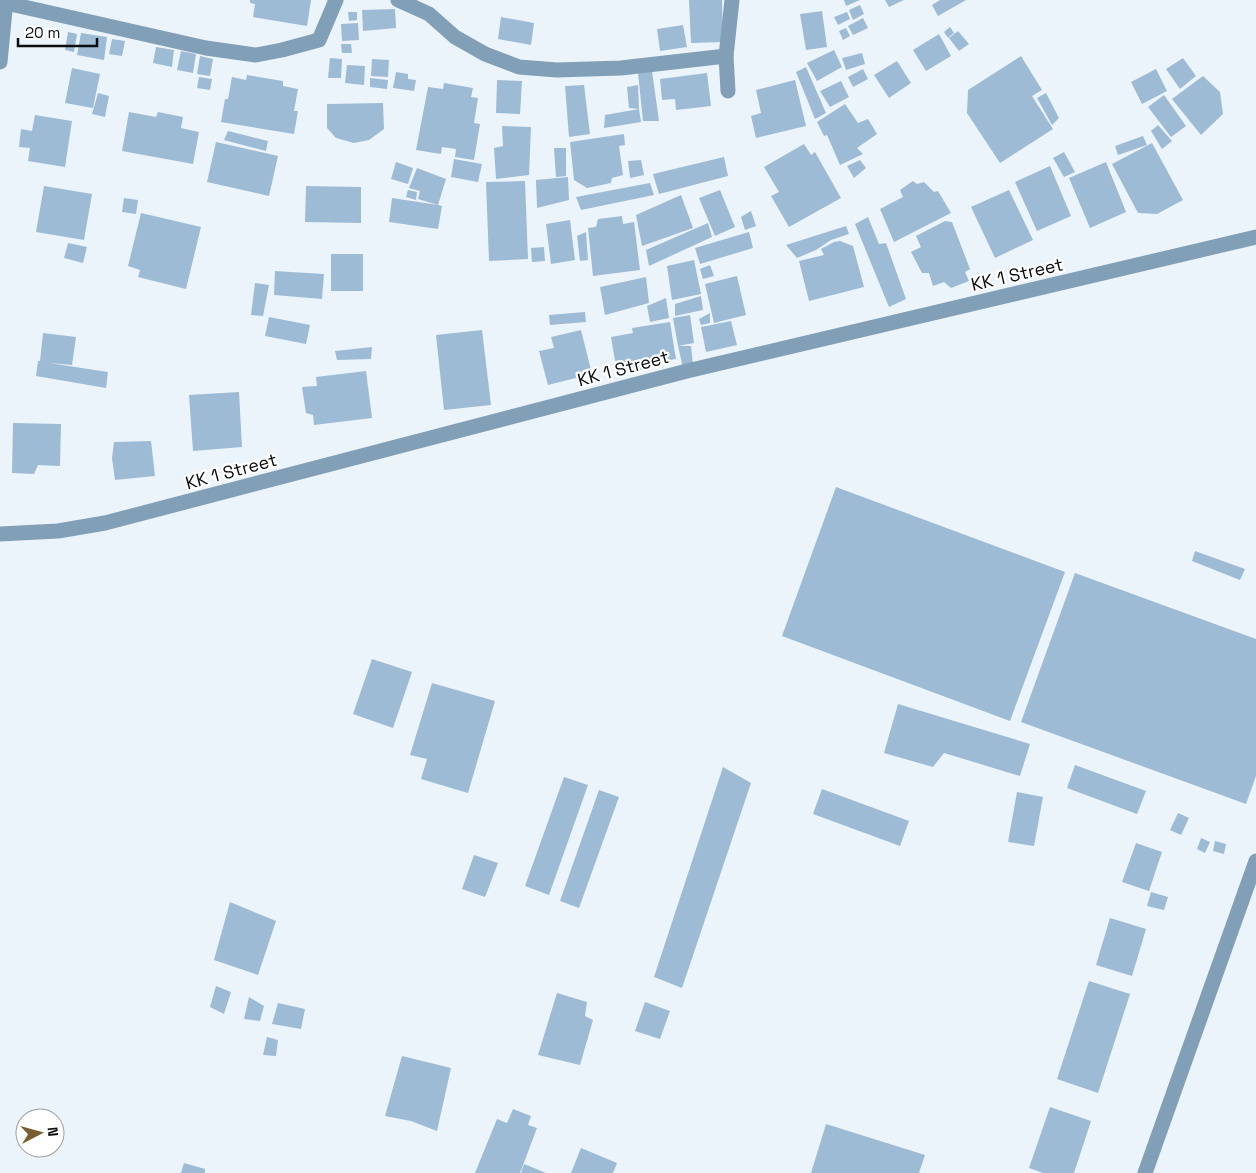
<svg xmlns="http://www.w3.org/2000/svg" width="1256" height="1173" viewBox="0 0 1256 1173" font-family="'Space Grotesk',sans-serif">
<rect width="100%" height="100%" fill="#ecf4fb"/>
<g fill="#9dbbd5">
<polygon points="250,0 311,0 307,26 253,17 255,4 250,3"/>
<polygon points="689,0 722,0 723,42 691,43"/>
<polygon points="844,0 860,0 846,6"/>
<polygon points="885,0 904,0 889,7"/>
<polygon points="940,0 966,0 938,16 932,5"/>
<polygon points="860,5 864,14 853,20 849,10"/>
<polygon points="395,9 396,28 363,31 362,10"/>
<polygon points="822,11 827,47 806,50 800,14"/>
<polygon points="348,12 357,12 357,20 349,21"/>
<polygon points="847,12 850,19 838,25 834,17"/>
<polygon points="501,17 534,23 531,45 498,39"/>
<polygon points="863,18 868,28 853,35 848,26"/>
<polygon points="358,23 359,40 342,41 341,24"/>
<polygon points="683,25 687,47 660,51 657,29"/>
<polygon points="950,27 954,33 948,38 944,32"/>
<polygon points="846,28 850,36 843,40 839,31"/>
<polygon points="958,31 969,44 959,51 949,38"/>
<polygon points="68,32 77,34 74,52 65,50"/>
<polygon points="81,33 107,37 104,60 77,55"/>
<polygon points="939,34 951,56 926,71 913,50"/>
<polygon points="112,39 125,41 122,56 109,54"/>
<polygon points="341,44 351,44 352,53 342,53"/>
<polygon points="156,47 174,50 172,67 153,63"/>
<polygon points="834,50 842,67 817,81 807,63"/>
<polygon points="181,51 196,54 193,73 177,70"/>
<polygon points="862,53 865,64 846,70 842,58"/>
<polygon points="200,56 213,59 210,76 197,74"/>
<polygon points="1021,56 1042,90 1032,96 1053,129 1000,163 967,113 968,90"/>
<polygon points="330,58 342,59 341,78 328,78"/>
<polygon points="1183,58 1196,76 1180,89 1166,69"/>
<polygon points="372,59 389,60 388,77 371,76"/>
<polygon points="897,61 911,83 889,98 874,75"/>
<polygon points="347,65 365,66 364,85 345,83"/>
<polygon points="806,67 826,113 815,119 796,72"/>
<polygon points="72,68 100,74 93,108 65,103"/>
<polygon points="863,69 868,79 853,87 848,77"/>
<polygon points="1156,69 1167,91 1142,104 1131,82"/>
<polygon points="652,71 659,121 643,121 638,73"/>
<polygon points="396,72 408,74 408,79 416,80 414,91 393,88"/>
<polygon points="707,73 711,106 676,110 675,99 662,100 660,79"/>
<polygon points="247,75 283,81 283,86 298,89 294,111 298,111 294,134 221,122 225,99 228,99 232,77 246,80"/>
<polygon points="1203,76 1220,92 1223,114 1201,135 1172,99"/>
<polygon points="199,77 212,79 210,90 197,88"/>
<polygon points="370,78 388,80 387,89 370,87"/>
<polygon points="497,80 522,81 520,114 496,113"/>
<polygon points="795,80 806,126 756,138 751,116 761,113 756,90"/>
<polygon points="841,81 849,97 830,107 820,91"/>
<polygon points="444,83 473,88 471,97 478,98 474,123 480,124 474,160 455,157 456,149 442,147 441,154 416,150 428,87 443,89"/>
<polygon points="584,85 590,134 569,137 565,86"/>
<polygon points="638,85 639,109 629,108 627,87"/>
<polygon points="98,93 109,96 105,117 92,114"/>
<polygon points="1046,93 1059,118 1052,125 1037,98"/>
<polygon points="1164,95 1186,126 1171,137 1148,107"/>
<polygon points="383,103 384,129 369,140 354,143 336,138 327,128 327,104"/>
<polygon points="845,104 858,123 868,119 877,134 857,148 863,154 840,165 827,135 824,136 817,122"/>
<polygon points="639,109 641,122 604,128 605,115"/>
<polygon points="129,112 156,117 158,112 183,117 181,128 199,132 193,164 122,151"/>
<polygon points="35,115 72,121 65,167 28,161 30,148 19,147 21,129 32,131"/>
<polygon points="1158,125 1172,141 1162,149 1151,131"/>
<polygon points="502,126 531,127 529,175 496,179 494,148 503,146"/>
<polygon points="228,131 268,141 266,151 224,140"/>
<polygon points="624,134 625,145 619,146 623,175 612,178 611,183 587,188 574,180 570,142"/>
<polygon points="1143,136 1147,145 1118,155 1115,146"/>
<polygon points="216,142 278,156 269,196 207,182"/>
<polygon points="1152,143 1183,200 1157,214 1138,213 1112,164"/>
<polygon points="804,144 811,155 815,152 841,198 789,227 771,196 779,192 764,167"/>
<polygon points="554,148 566,148 566,176 556,177"/>
<polygon points="1064,152 1075,172 1064,177 1053,158"/>
<polygon points="724,157 728,176 659,194 653,174"/>
<polygon points="454,159 482,164 478,182 451,177"/>
<polygon points="641,160 644,175 630,178 628,161"/>
<polygon points="860,160 866,168 854,178 847,166"/>
<polygon points="396,162 413,168 408,184 391,179"/>
<polygon points="1106,162 1126,212 1090,228 1069,178"/>
<polygon points="1050,166 1071,216 1037,231 1015,182"/>
<polygon points="417,168 446,179 438,205 442,206 438,229 389,222 392,198 438,205 418,199 420,191 409,188"/>
<polygon points="568,177 569,200 537,208 536,180"/>
<polygon points="525,181 528,259 489,261 486,182"/>
<polygon points="913,181 917,184 924,182 934,192 938,191 951,213 894,242 880,209 903,197 900,190"/>
<polygon points="650,183 654,195 581,210 576,197"/>
<polygon points="44,186 92,194 84,240 36,232"/>
<polygon points="306,186 361,187 361,223 305,222"/>
<polygon points="408,190 417,192 416,200 406,197"/>
<polygon points="720,190 735,227 715,236 699,198"/>
<polygon points="1009,190 1033,240 995,258 971,207"/>
<polygon points="681,195 693,228 642,246 636,215"/>
<polygon points="124,198 138,200 136,214 122,212"/>
<polygon points="751,211 756,226 745,230 741,217"/>
<polygon points="141,213 201,227 186,289 138,277 140,270 128,266"/>
<polygon points="622,216 623,224 634,222 640,270 593,276 588,228 596,227 598,219"/>
<polygon points="868,217 879,244 886,243 906,299 889,307 855,224"/>
<polygon points="570,220 575,260 551,264 546,224"/>
<polygon points="945,221 952,222 970,269 965,272 969,281 951,288 944,282 933,286 929,273 922,273 911,252 921,247 916,236"/>
<polygon points="708,223 712,237 649,266 646,250"/>
<polygon points="846,226 849,234 831,240 816,250 797,258 786,245"/>
<polygon points="586,232 588,260 580,261 577,236"/>
<polygon points="749,232 753,248 700,264 695,248"/>
<polygon points="840,241 853,246 864,287 809,301 799,261 824,255 821,249 834,242"/>
<polygon points="68,243 87,247 83,263 64,258"/>
<polygon points="544,247 545,261 532,262 531,248"/>
<rect x="331" y="254" width="32" height="37"/>
<polygon points="694,260 701,294 672,300 667,266"/>
<polygon points="710,265 714,276 703,279 700,269"/>
<polygon points="275,271 324,274 322,299 274,295"/>
<polygon points="737,276 746,315 714,323 705,284"/>
<polygon points="646,277 649,303 605,315 600,287"/>
<polygon points="255,283 269,285 263,316 251,315"/>
<polygon points="701,296 703,310 675,316 675,304"/>
<polygon points="666,298 669,318 650,322 647,306"/>
<polygon points="585,312 586,322 550,325 549,315"/>
<polygon points="710,313 710,323 701,325 699,319"/>
<polygon points="690,315 694,343 678,346 673,318"/>
<polygon points="269,317 310,325 306,344 265,336"/>
<polygon points="731,321 737,345 706,352 701,327"/>
<polygon points="670,322 676,359 645,364 646,369 625,372 623,360 615,361 611,337 633,333 632,328"/>
<polygon points="482,330 491,405 444,410 436,335"/>
<polygon points="581,330 592,374 548,385 539,351 554,348 551,337"/>
<polygon points="43,333 76,337 72,365 49,363 108,372 106,388 36,376 38,361 40,361"/>
<polygon points="678,346 691,346 693,365 683,368"/>
<polygon points="372,347 371,359 337,360 335,351"/>
<polygon points="366,371 372,418 314,425 313,415 306,413 302,387 317,386 316,377"/>
<polygon points="239,392 242,447 193,451 189,395"/>
<polygon points="13,423 61,424 60,466 38,465 34,474 12,473"/>
<polygon points="151,441 155,476 115,480 112,458 114,442"/>
<polygon points="836,487 1065,572 1010,721 782,636"/>
<polygon points="1195,551 1245,569 1240,580 1192,561"/>
<polygon points="1075,573 1256,639 1256,776 1246,804 1021,722"/>
<polygon points="372,659 412,672 393,728 353,714"/>
<polygon points="432,683 495,701 468,793 421,779 427,759 410,755"/>
<polygon points="898,704 1030,744 1020,776 944,753 933,767 884,753"/>
<polygon points="1075,765 1146,791 1137,814 1067,788"/>
<polygon points="723,767 751,783 682,988 654,977"/>
<polygon points="564,777 588,785 549,895 525,886"/>
<polygon points="822,789 909,821 900,846 813,814"/>
<polygon points="599,790 619,797 579,908 560,901"/>
<polygon points="1017,792 1043,797 1034,846 1008,842"/>
<polygon points="1178,813 1189,818 1181,835 1170,830"/>
<polygon points="1201,838 1210,842 1205,853 1197,849"/>
<polygon points="1215,841 1226,844 1224,854 1213,851"/>
<polygon points="1136,843 1162,852 1149,891 1122,882"/>
<polygon points="474,855 498,863 485,897 462,889"/>
<polygon points="1151,892 1168,897 1164,910 1147,906"/>
<polygon points="230,902 276,921 258,975 214,960"/>
<polygon points="1110,918 1146,929 1132,976 1096,965"/>
<polygon points="1089,981 1130,994 1098,1093 1057,1079"/>
<polygon points="216,986 231,992 224,1014 210,1007"/>
<polygon points="557,993 587,1002 585,1016 593,1020 580,1065 538,1055"/>
<polygon points="249,997 264,1006 260,1021 244,1019"/>
<polygon points="645,1002 670,1011 660,1039 635,1031"/>
<polygon points="278,1003 305,1009 301,1029 272,1024"/>
<polygon points="267,1037 278,1040 276,1056 263,1055"/>
<polygon points="402,1056 451,1068 437,1131 411,1121 385,1116"/>
<polygon points="1050,1107 1091,1121 1074,1173 1043,1173 1029,1168"/>
<polygon points="513,1109 531,1116 528,1125 537,1128 520,1173 475,1173 497,1119 507,1123"/>
<polygon points="826,1124 925,1155 919,1173 811,1173"/>
<polygon points="581,1148 617,1163 613,1173 571,1173"/>
<polygon points="184,1163 205,1169 205,1173 181,1173"/>
<polygon points="524,1164 546,1173 521,1173"/>
</g>
<g fill="none" stroke-linecap="round" stroke-linejoin="round">
<g stroke="#829fb8" stroke-width="15">
<polyline points="398,0 429,14 455,37 485,54 519,67 557,70 621,68 726,56"/>
<polyline points="6,3 206,48 256,55 282,50 319,40 336,0"/>
<polyline points="0,62 6,0"/>
<polyline points="728,91 726,56 732,0"/>
<polyline points="0,534 58,531 105,523 687,371 1256,237"/>
<polyline points="1145,1173 1256,861"/>
</g>
</g>
<g text-anchor="middle" dominant-baseline="central" stroke-width="4.5" stroke-linejoin="round" paint-order="stroke">
<g font-size="18" fill="#0b0d0f" stroke="#fff">
<text transform="translate(1017 274) rotate(-13)">KK 1 Street</text>
<text transform="translate(623 368) rotate(-15)">KK 1 Street</text>
<text transform="translate(231 471) rotate(-15)">KK 1 Street</text>
</g>
</g>
<g transform="translate(40 1133) rotate(84)"><circle r="24" fill="#ffffff" stroke="#9d9e9f"/>
<path d="M0-4L9 19L0 12L-9 19Z" fill="#785d2f"/>
<text y="-8" font-size="14" font-weight="bold" text-anchor="middle" fill="#0b0d0f">N</text>
</g>
<path d="M18 38v8h79v-8" fill="none" stroke="#0b0d0f" stroke-width="2.5"/>
<text x="25" y="38" font-size="15" fill="#0b0d0f" stroke="#ffffff" stroke-width="4" paint-order="stroke">20 m</text>
</svg>
